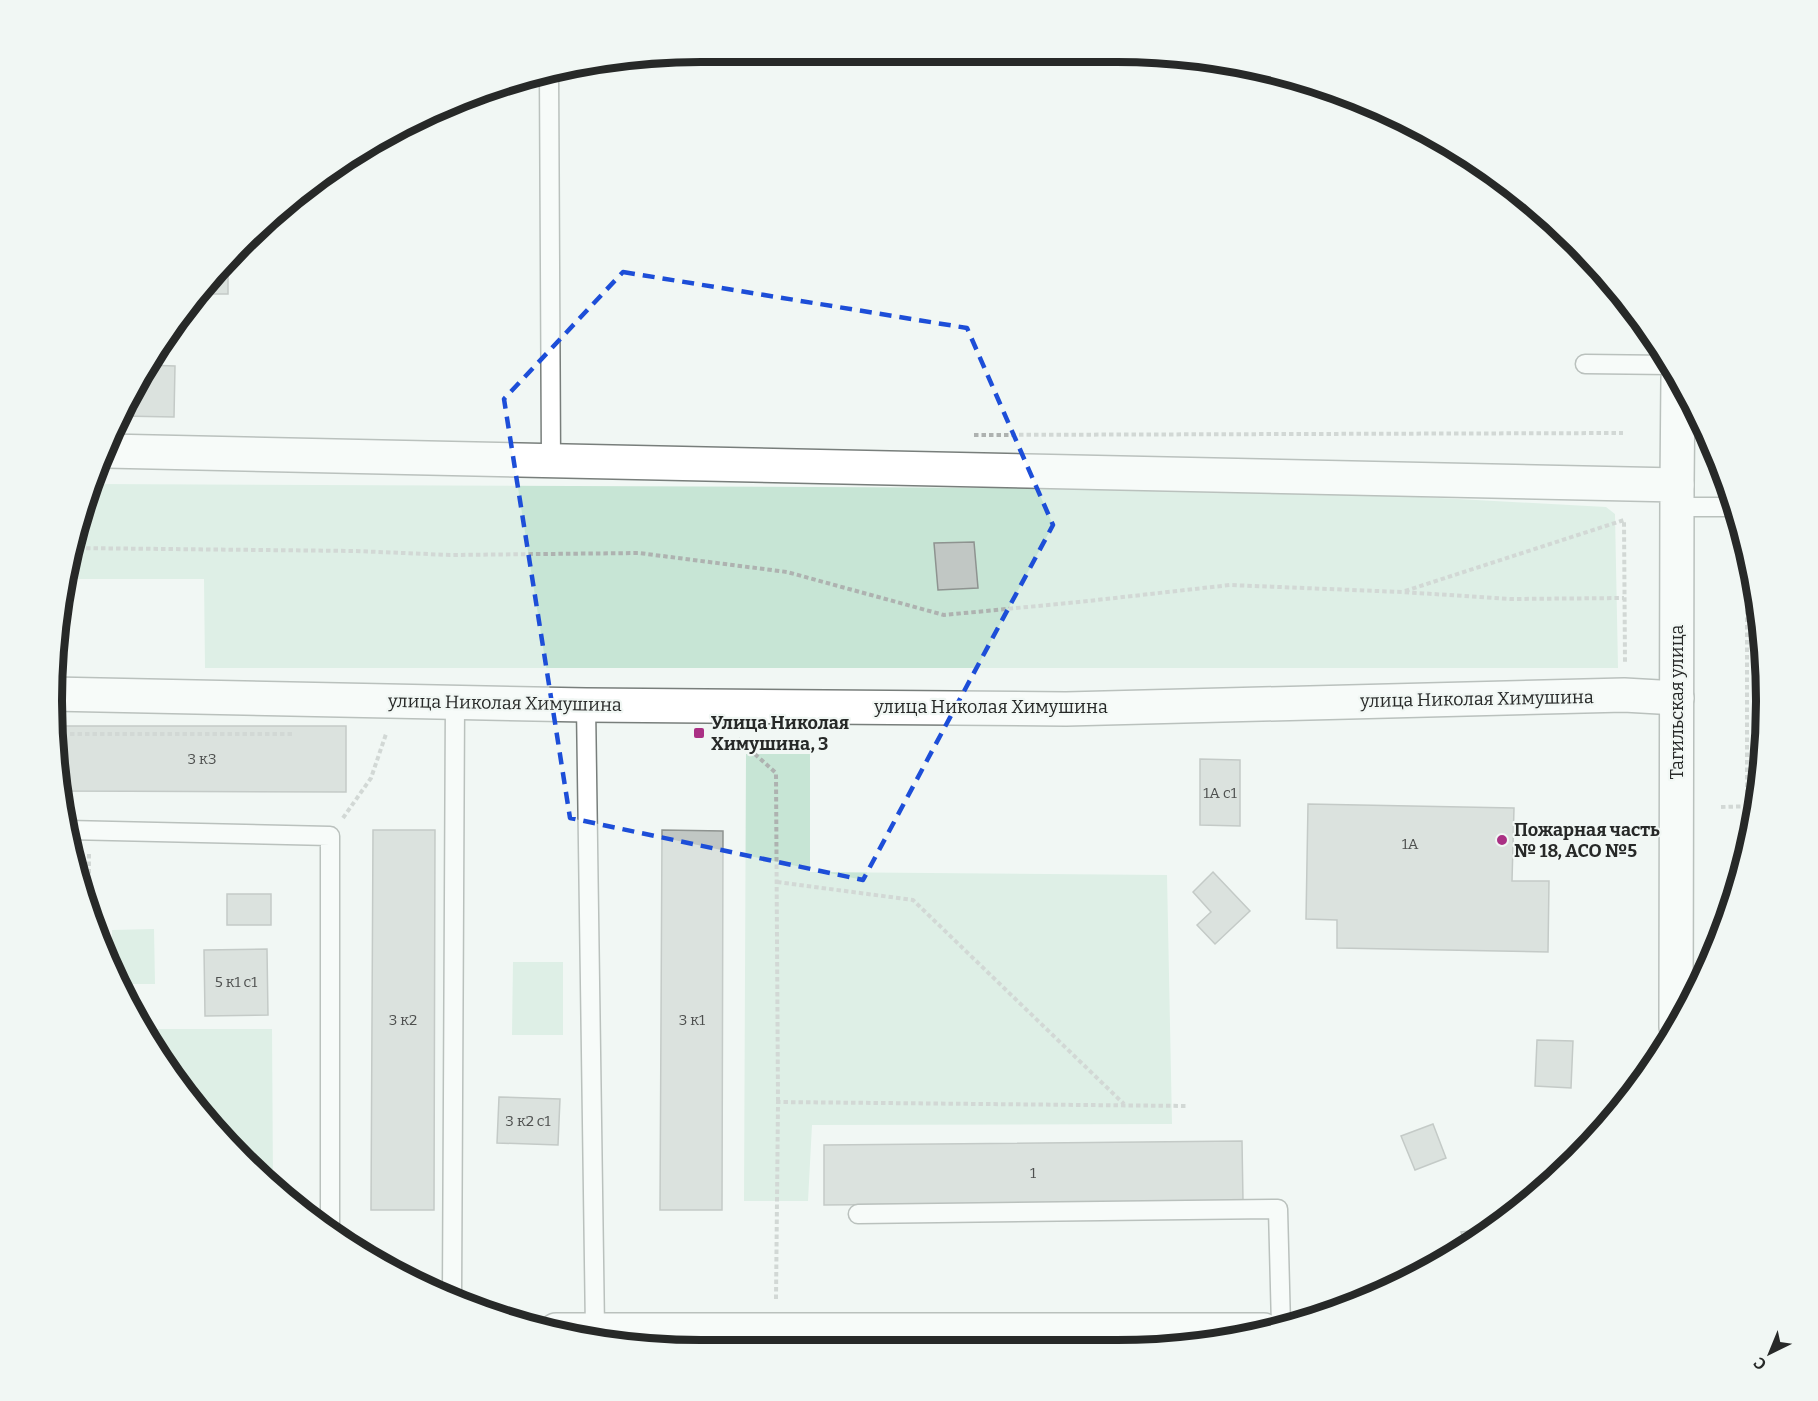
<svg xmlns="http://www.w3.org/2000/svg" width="1818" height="1401" viewBox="0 0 1818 1401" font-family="Bitter,serif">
<rect width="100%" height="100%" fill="#f1f7f4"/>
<g fill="#c7e5d5">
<polygon points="93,484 1276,489 1606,507 1615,514 1618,668 205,668 204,579 67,579 73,533"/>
<polygon points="746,754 810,754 810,872 1167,875 1172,1124 812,1125 808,1201 744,1201"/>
<polygon points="154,929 155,984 116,984 112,972 112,930"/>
<polygon points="513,962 563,962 563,1035 512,1035"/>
<polygon points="142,1029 272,1029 273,1185 241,1160 160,1061"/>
</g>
<g fill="#c1c7c4" stroke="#8e9390" stroke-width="1.5">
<polygon points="228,258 228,294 200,294"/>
<polygon points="146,365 175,366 174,417 121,416 138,376"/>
<polygon points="974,542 978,588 938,590 934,543"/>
<polygon points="54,726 346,726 346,792 63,791"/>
<polygon points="1200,759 1240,760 1240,826 1200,825"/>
<polygon points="1308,804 1514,808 1512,881 1549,881 1548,952 1337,948 1337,920 1306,919"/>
<polygon points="373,830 435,830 434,1210 371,1210"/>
<polygon points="662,830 723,831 722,1210 660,1210"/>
<polygon points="1213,872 1250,911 1215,944 1197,925 1211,912 1193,892"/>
<rect x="227" y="894" width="44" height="31"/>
<polygon points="267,949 268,1015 205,1016 204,950"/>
<polygon points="1537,1040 1573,1041 1571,1088 1535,1086"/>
<polygon points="499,1097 560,1099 558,1145 497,1143"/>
<polygon points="1433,1124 1446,1158 1415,1170 1401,1136"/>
<polygon points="1242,1141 1243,1201 824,1205 824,1145"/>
<polygon points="1494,1228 1478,1241 1465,1247 1461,1232"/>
</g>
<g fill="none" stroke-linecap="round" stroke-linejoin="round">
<defs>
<g id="lane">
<polyline points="549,71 551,461"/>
<polyline points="1585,364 1671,365"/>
<polyline points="1677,507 1734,507"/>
<polyline points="586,705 595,1330"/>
<polyline points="68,830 330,836 330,1232"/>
<polyline points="858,1214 1278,1209 1281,1326"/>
<polyline points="452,1296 455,702"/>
</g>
<g id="street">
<polyline points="1677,485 1678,378"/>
<polyline points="556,1330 1264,1330"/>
</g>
<g id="secondary">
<polyline points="107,451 1677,485 1676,1027"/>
<polyline points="52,694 586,705 1066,709 1624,695 1677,698"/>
</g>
</defs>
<use href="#lane" stroke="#787e7b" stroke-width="21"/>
<use href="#street" stroke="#787e7b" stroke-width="36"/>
<use href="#secondary" stroke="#787e7b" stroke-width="36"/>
<g stroke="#aeb2b0" stroke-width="4" stroke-dasharray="4.5 3" stroke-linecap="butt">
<polyline points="974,435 1623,433"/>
<polyline points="1721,477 1725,477"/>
<polyline points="71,548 356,551 450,555 639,553 787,572 944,615 1079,602 1230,585 1402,592 1511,599 1624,598"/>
<polyline points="1747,550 1747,851"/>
<polyline points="1405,591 1624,520 1625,664"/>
<polyline points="1747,594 1757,594"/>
<polyline points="1747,626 1760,626"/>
<polyline points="55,734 292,734"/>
<polyline points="738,739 776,773 778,1102"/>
<polyline points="1721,807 1757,806"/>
<polyline points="343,818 371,778 386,734"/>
<polyline points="89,854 89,910"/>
<polyline points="777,882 913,900 1124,1104"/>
<polyline points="776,1299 778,1102 1187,1106"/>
</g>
<use href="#lane" stroke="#fff" stroke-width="18"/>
<use href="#street" stroke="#fff" stroke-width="33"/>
<use href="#secondary" stroke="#fff" stroke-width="33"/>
</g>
<path d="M0 0H1818V1401H0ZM623,272L967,328L1053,525L863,880L570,818L504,399Z" fill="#f1f7f4" fill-opacity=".55" fill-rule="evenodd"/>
<path fill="none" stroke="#1d4ed8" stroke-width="4.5" stroke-dasharray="12 8" stroke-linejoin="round" d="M623,272L967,328L1053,525L863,880L570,818L504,399Z"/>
<g fill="#aa3084" stroke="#f1f7f4" stroke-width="2">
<rect x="693" y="727" width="12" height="12" rx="3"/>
<circle cx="1502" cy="840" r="6"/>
</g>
<g text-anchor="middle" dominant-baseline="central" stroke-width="4.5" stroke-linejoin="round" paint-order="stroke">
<g font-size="15" fill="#4e504f">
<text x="202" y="759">3 к3</text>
<text x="1220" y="793">1А c1</text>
<text x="1410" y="844">1А</text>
<text x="236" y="982">5 к1 с1</text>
<text x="403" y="1020">3 к2</text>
<text x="692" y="1020">3 к1</text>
<text x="528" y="1121">3 к2 с1</text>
<text x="1033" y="1173">1</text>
</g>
<g font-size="18" fill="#272928" stroke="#f1f7f4">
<text transform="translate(1477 699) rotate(-1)">улица Николая Химушина</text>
<text transform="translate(1677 702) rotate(-90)">Тагильская улица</text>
<text transform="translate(505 703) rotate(1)">улица Николая Химушина</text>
<text x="991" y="707">улица Николая Химушина</text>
</g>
<g font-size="18" font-weight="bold" fill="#272928" stroke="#f1f7f4" text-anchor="start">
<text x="711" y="723">Улица Николая<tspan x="711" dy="21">Химушина, 3</tspan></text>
<text x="1514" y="830">Пожарная часть<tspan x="1514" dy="21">№ 18, АСО №5</tspan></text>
</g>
</g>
<path d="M0 0H1818V1401H0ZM701 62H1117A639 639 0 0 1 1756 701V701A639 639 0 0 1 1117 1340H701A639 639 0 0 1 62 701V701A639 639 0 0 1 701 62Z" fill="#f1f7f4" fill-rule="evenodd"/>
<path fill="none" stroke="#272928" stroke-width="8" d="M701 62H1117A639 639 0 0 1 1756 701V701A639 639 0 0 1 1117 1340H701A639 639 0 0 1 62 701V701A639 639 0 0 1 701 62Z"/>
<g transform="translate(1770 1353) rotate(223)" stroke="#f1f7f4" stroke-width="4.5" paint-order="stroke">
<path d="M0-4.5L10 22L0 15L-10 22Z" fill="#272928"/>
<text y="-9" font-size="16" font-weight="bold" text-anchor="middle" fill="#272928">С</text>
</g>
</svg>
